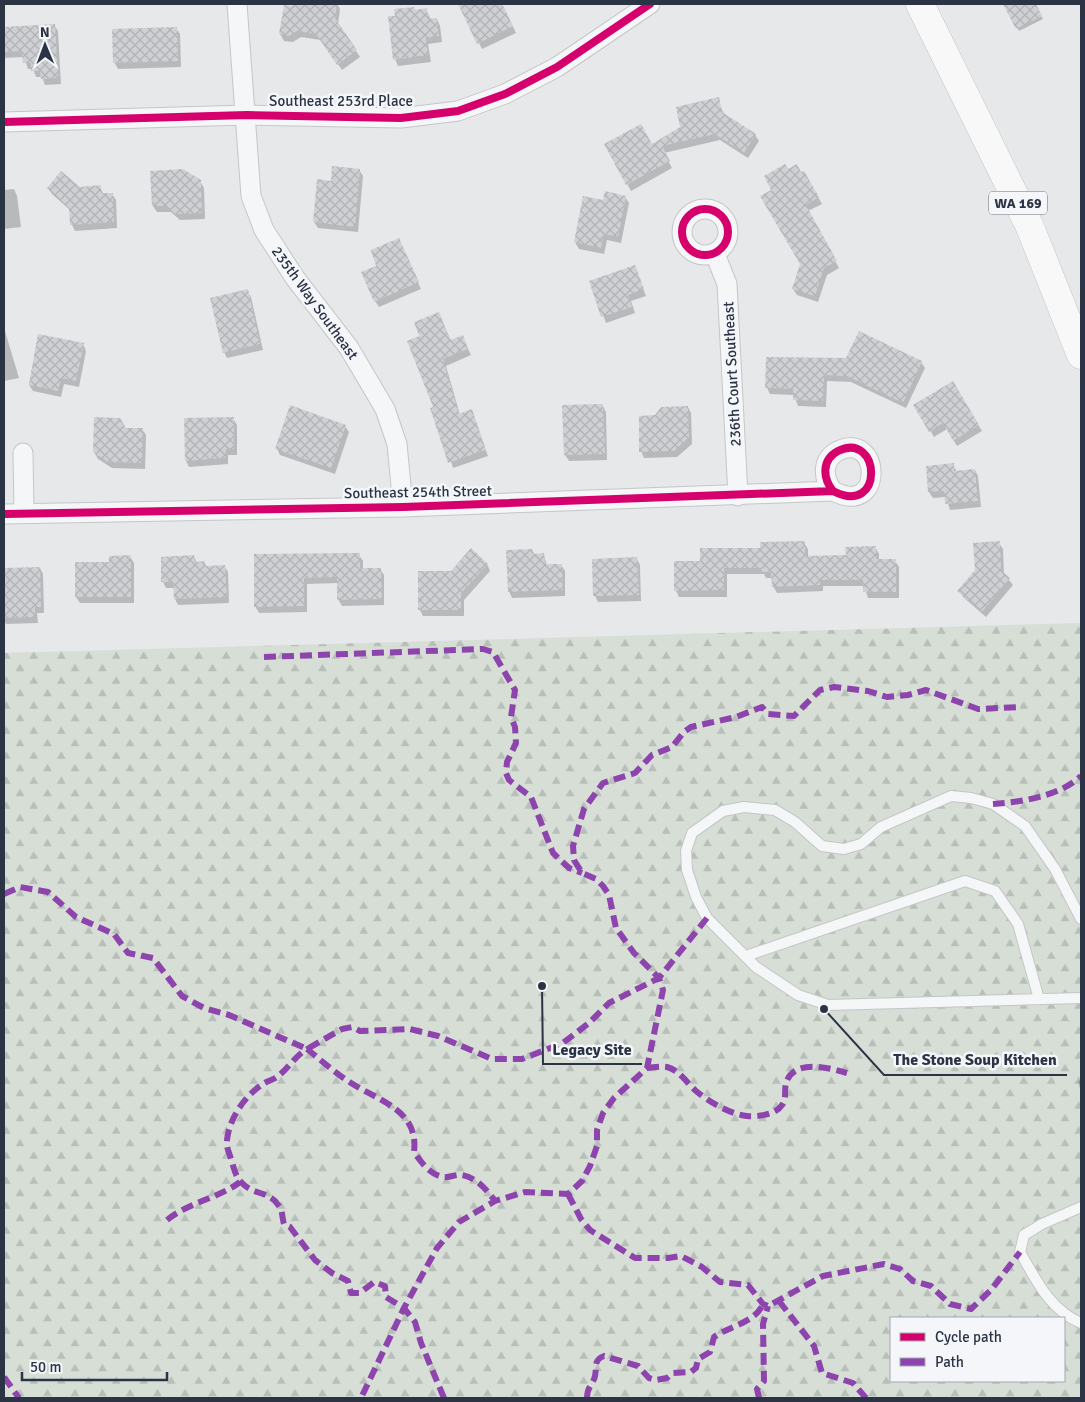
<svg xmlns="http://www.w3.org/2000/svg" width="1085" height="1402" viewBox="0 0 1085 1402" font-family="Signika,sans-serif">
<defs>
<pattern id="forest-firs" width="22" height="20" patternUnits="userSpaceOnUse" patternTransform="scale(1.25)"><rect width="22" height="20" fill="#d6ded6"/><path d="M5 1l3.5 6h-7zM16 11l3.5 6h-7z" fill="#b8bfb9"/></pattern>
<pattern id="building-cross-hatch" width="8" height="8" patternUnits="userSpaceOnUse" patternTransform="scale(1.25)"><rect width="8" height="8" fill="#ced0d3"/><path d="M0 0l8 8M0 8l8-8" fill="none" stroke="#b1b3b6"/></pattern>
</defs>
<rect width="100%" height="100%" fill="#e6e8ea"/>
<path fill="url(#forest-firs)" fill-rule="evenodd" d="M1081,623V1398H4V653ZM891,1318H1064V1381H891Z"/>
<g fill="#0003">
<polygon points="294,4 337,4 340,9 338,24 360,57 342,70 321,40 301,37 293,42 284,41 280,34"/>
<polygon points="459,4 502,4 516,33 482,49"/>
<polygon points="1005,4 1035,4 1043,19 1019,31"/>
<polygon points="414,8 416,11 426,10 431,20 437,19 440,26 442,42 428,44 431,62 398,66 395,59 396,17"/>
<polygon points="54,25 58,31 61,84 45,85 42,77 36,77 33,69 28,69 24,57 4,58 4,28"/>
<polygon points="176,28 180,34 181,67 118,69 114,62"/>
<polygon points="718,99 724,115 755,135 759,141 748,158 720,140 664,153 672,168 631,191 606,144 652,146 681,128"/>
<polygon points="359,170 363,176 358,232 318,228 314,222 318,181 332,182"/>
<polygon points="788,170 801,174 804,172 822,204 808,211 839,268 827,275 818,302 797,295 793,289 801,264 772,190"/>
<polygon points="152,172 200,181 204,188 205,219 180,220 171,212 157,212 153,206"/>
<polygon points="100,187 103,193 112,194 116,200 117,228 75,231 72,225 71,211 52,194 48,188"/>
<polygon points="14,189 17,196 21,227 4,229 4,190"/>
<polygon points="625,197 629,203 621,243 607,240 604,254 579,249 575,242 604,201"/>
<polygon points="398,239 421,289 379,307 375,301 377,266 371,251"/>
<polygon points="635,266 646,296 631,301 635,313 606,323 591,281"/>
<polygon points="247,291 251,297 263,350 227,358 224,352"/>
<polygon points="439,313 451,341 462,337 471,355 446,366 460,415 471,411 488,456 453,468 435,408 421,337"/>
<polygon points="5,331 19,378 4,381 4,332"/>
<polygon points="38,336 83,344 86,351 79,387 64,384 61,397 33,391 29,385"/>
<polygon points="767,358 921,362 925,368 906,408 851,382 827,381 826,407 798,406 794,395 770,394 767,388"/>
<polygon points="953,383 982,431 957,446 947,429 934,437 915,405"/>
<polygon points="602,405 606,412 607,460 569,461 565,455 563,407"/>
<polygon points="688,407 691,413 692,444 677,457 644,458 641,451 655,417"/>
<polygon points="233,418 237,425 237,455 228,455 228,464 189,467 186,461 186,419"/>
<polygon points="345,426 349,432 335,474 280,455 277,449"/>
<polygon points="125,429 142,429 146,435 145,469 112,468 98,459 94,452"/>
<polygon points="953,465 957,472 975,470 978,476 981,507 950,510 946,497 933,498 929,492"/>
<polygon points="804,543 808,549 808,557 847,556 875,547 879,554 879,561 895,561 899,567 899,598 868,598 864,586 823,586 823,591 777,593 773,586 773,578 766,578 764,574 727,574 727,597 679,597 676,591 675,563 702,562"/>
<polygon points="999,543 1003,549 1004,574 1013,585 986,617 963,597 959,591"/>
<polygon points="532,550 535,555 544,555 547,566 561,565 565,571 565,596 512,598 509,591"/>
<polygon points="359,555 363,561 363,569 380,569 384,575 384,605 342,606 338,599 338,583 307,584 307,612 259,613 255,606 255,556"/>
<polygon points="194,556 197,563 204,562 207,567 224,566 228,572 229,603 178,605 175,599 174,588 166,588 163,582"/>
<polygon points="130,557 134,563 134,603 80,603 76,597 110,563"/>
<polygon points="637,559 640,565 641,601 598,602 595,596"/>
<polygon points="487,564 490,571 464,600 464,616 423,616 420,610 419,573 451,572"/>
<polygon points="40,568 43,574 44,613 37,613 38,623 6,624 4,620 4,569"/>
<polygon points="1081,1080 1081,1093 1078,1081"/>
</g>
<g fill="url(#building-cross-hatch)">
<polygon points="293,4 337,4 335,18 357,50 337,65 316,34 297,31 289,36 279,34 284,5 292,6"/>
<polygon points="458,4 502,4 513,26 477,44"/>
<polygon points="1003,4 1036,4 1042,16 1016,29"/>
<polygon points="415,7 415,10 427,8 428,19 437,18 439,36 426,38 428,55 393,60 388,16 395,16 394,9"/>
<polygon points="55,24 58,78 41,79 40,71 31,71 31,63 23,63 22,51 4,52 4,27"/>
<polygon points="177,27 178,61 113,63 112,29"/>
<polygon points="719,97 722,112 756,134 744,153 715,134 662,146 670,161 626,185 604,144 641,124 652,144 680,127 676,107"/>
<polygon points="785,164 788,169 797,164 801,172 804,171 819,197 806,205 837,261 824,268 815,296 792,289 800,264 760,196 771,190 764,176"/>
<polygon points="332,166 360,169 355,227 313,222 317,179 331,181"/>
<polygon points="183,169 201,180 202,213 175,214 167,206 152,206 150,171"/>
<polygon points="61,171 80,187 101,185 101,193 113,193 114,222 70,225 69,208 47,188"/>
<polygon points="605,191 626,196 618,237 604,234 601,248 574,242 583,196 603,200"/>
<polygon points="399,238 419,282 374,302 361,272 376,266 371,250"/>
<polygon points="635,265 644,289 628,295 632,307 601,317 589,281"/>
<polygon points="248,289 260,344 223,353 210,298"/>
<polygon points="439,312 450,340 463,335 468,349 443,359 459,414 472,409 486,450 448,463 430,408 433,407 407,341 419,336 414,322"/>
<polygon points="859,331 922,361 903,403 847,376 824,375 823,401 793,400 793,389 765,388 766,357 846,358"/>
<polygon points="38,334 84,343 76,381 61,378 58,391 29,385"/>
<polygon points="953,381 979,425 953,441 943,423 929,432 913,405"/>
<polygon points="603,404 605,454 564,455 562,405"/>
<polygon points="290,405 346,425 331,468 275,449"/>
<polygon points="688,406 689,437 674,451 639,452 639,416 655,415 661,407"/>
<polygon points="94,417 120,418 126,428 143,428 142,463 108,462 93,452"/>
<polygon points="234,417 234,449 226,449 225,458 185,461 184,418"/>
<polygon points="954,463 954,471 975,469 978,501 945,504 944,491 928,492 926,466"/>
<polygon points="805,541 805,556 846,555 845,547 876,546 876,559 896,559 896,592 863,592 863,580 820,580 820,585 772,587 771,572 761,572 761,568 724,568 724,590 674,591 674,561 700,561 700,548 760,548 760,542"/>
<polygon points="1000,541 1001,570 1010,578 982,612 957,591 975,570 973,543"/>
<polygon points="471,548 488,564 461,593 461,610 418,610 418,571 451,571"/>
<polygon points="533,549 533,554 544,553 545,564 562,564 563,590 508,592 506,550"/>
<polygon points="360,553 360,568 381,568 382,599 337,600 337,577 304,578 304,606 254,607 254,554"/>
<polygon points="131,555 131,597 75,597 75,562 109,562 109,556"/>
<polygon points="194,555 195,562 205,561 205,566 225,565 227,597 174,599 173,582 161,582 161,557"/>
<polygon points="637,557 639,595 593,596 592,559"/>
<polygon points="40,567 41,607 35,607 35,617 4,618 4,568"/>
</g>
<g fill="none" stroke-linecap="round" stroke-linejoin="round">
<defs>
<g id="service">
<polyline points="1081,919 1055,869 1025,826 993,804 971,798 951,796 881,827 861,844 844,849 822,846 795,822 775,810 744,807 723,811 692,833 686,851 687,870 696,897 707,918 756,967 798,995 828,1005 1081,998"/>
<polyline points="746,956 965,881 995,891 1018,924 1039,999"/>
<path d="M1081,1207L1042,1224L1024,1235L1020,1252C1036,1280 1050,1310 1081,1323"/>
</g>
<g id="minor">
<polyline points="237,4 251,196 264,230 295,278 349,348 385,409 397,444 403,507"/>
<polyline points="4,122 247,115 401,118 458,111 505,94 557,67 650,4"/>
<circle cx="705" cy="232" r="23"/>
<polyline points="715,254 727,284 738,496"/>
<polyline points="23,453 24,513"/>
<path d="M4,514L403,507L833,491C885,518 881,430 838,451C821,460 823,479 833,491"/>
</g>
<polyline id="primary" points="920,4 1030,227 1081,355"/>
</defs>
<use href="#service" stroke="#c4c6c8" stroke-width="12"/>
<use href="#minor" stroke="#c4c6c8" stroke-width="21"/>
<use href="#primary" stroke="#c2c5c8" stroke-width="29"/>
<use href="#service" stroke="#f5f6f7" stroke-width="10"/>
<use href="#minor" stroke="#f5f6f7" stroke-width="19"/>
<use href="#primary" stroke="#f8f8f8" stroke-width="28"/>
<g stroke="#8e44ad" stroke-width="6" stroke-dasharray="12 6" stroke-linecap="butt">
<polyline points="264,657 483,649 493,652 515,690 511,717 515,727 516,743 507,762 506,773 509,780 531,797 553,853 569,868 582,873"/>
<path d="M993,804C1022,802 1060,796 1081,776"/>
<polyline points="4,894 20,887 48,892 76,917 114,934 128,953 153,958 182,996 204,1008 229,1015 307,1049 342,1029 352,1027 360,1031 410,1029 438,1036 492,1059 522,1059 563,1043 589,1023 609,1003 659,978 663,990 647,1068 614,1098 603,1113 597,1130 597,1146 590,1166 582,1181 568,1194 525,1192 495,1201 459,1222 437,1248 404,1308 361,1398"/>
<polyline points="707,918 659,978 634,953 616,928 609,895 603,886 596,879 582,873 574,860 573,846 584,809 603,783 635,773 652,755 672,747 684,732 691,727 736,717 762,707 768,714 794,716 820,690 834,687 868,691 887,697 908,695 926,690 978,709 1022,707"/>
<path d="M647,1068C653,1067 661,1066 667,1067C679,1070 687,1083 696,1091C709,1102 730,1114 747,1116C757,1117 776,1115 782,1105C787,1099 784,1090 786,1083C794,1058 830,1068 847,1073"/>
<polyline points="568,1194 581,1219 590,1230 635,1258 668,1258 681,1256 702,1267 720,1282 748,1285 763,1304 768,1306 823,1276 884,1264 900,1269 913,1281 931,1286 950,1304 971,1309 991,1290 1020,1252"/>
<path d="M167,1220C189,1202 219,1198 240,1182"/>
<polyline points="779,1301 814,1346 822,1373 853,1383 866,1398"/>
<polyline points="4,1377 19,1398"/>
<path d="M444,1398L421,1343L415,1322L404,1308L386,1297L385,1286L374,1282L360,1293H351L348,1281L332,1273L315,1260L290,1227L284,1224C282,1219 283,1211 279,1206C270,1191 253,1195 242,1183C235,1176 234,1168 231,1159C229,1152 226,1147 227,1140C229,1119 245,1095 263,1084C267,1081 273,1080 277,1077C288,1069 295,1056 307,1049C321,1060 335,1073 351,1083C379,1101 419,1110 414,1152C421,1162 429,1174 443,1177C449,1178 456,1174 462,1175C477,1178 487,1190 495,1201"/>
<path d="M587,1398C587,1386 593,1385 595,1376C597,1367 593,1360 604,1356L638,1366L649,1378L656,1380L667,1378L673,1373L691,1372L696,1368L698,1359L710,1352L714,1337C729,1326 755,1323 763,1304"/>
<polyline points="759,1398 757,1389 764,1381 763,1324 768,1306"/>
</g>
<defs>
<g id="cycleway">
<polyline points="4,122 247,115 401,118 458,111 505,94 557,67 650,4"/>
<circle cx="705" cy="232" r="23"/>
<path d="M4,514L403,507L833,491C885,518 881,430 838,451C821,460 823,479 833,491"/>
</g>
</defs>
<use href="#cycleway" stroke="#f4f6f9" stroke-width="11"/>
<use href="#cycleway" stroke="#d6006c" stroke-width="8"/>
</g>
<g text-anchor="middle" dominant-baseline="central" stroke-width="5" stroke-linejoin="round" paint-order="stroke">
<rect fill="#f4f6f9" stroke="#676e7b" stroke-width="1" x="989" y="191.5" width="58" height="23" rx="4"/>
<g font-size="14" font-weight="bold" fill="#2b3445">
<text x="1018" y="203">WA 169</text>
</g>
<g font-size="15" fill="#2b3445" stroke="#f4f6f9">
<text x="341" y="101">Southeast 253rd Place</text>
<text transform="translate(315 303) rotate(54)">235th Way Southeast</text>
<text transform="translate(732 374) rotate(-93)">236th Court Southeast</text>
<text transform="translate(418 492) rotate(-1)">Southeast 254th Street</text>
</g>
</g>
<path fill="none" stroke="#2b3445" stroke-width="2" d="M542 986L543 1064H642M824 1009L884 1075H1067"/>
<g fill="#2b3445" stroke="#f4f6f9" stroke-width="2">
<circle cx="542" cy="986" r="5"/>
<circle cx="824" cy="1009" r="5"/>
</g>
<g font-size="16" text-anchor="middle" font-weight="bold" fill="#2b3445" stroke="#f4f6f9" stroke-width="5" stroke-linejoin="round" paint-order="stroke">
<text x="592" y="1055">Legacy Site</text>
<text x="975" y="1065">The Stone Soup Kitchen</text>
</g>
<rect width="1085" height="1402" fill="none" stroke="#2b3445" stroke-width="10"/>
<rect x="890" y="1317" width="175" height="65" fill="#f4f6f9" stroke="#a4a8b1"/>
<rect x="900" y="1333" width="25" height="8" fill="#d6006c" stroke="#a4a8b1"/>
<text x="935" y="1342" font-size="15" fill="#2b3445">Cycle path</text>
<rect x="900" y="1358" width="25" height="8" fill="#8e44ad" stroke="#a4a8b1"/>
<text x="935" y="1367" font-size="15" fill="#2b3445">Path</text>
<g transform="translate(45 45) rotate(359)" stroke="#f4f6f9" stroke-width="4" paint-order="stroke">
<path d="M0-4L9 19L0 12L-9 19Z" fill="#2b3445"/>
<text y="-8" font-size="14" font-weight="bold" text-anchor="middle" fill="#2b3445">N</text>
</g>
<path d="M22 1372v8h145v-8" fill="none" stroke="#2b3445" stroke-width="2.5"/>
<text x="30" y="1372" font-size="15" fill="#2b3445" stroke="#f4f6f9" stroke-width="4" paint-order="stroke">50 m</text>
</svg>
